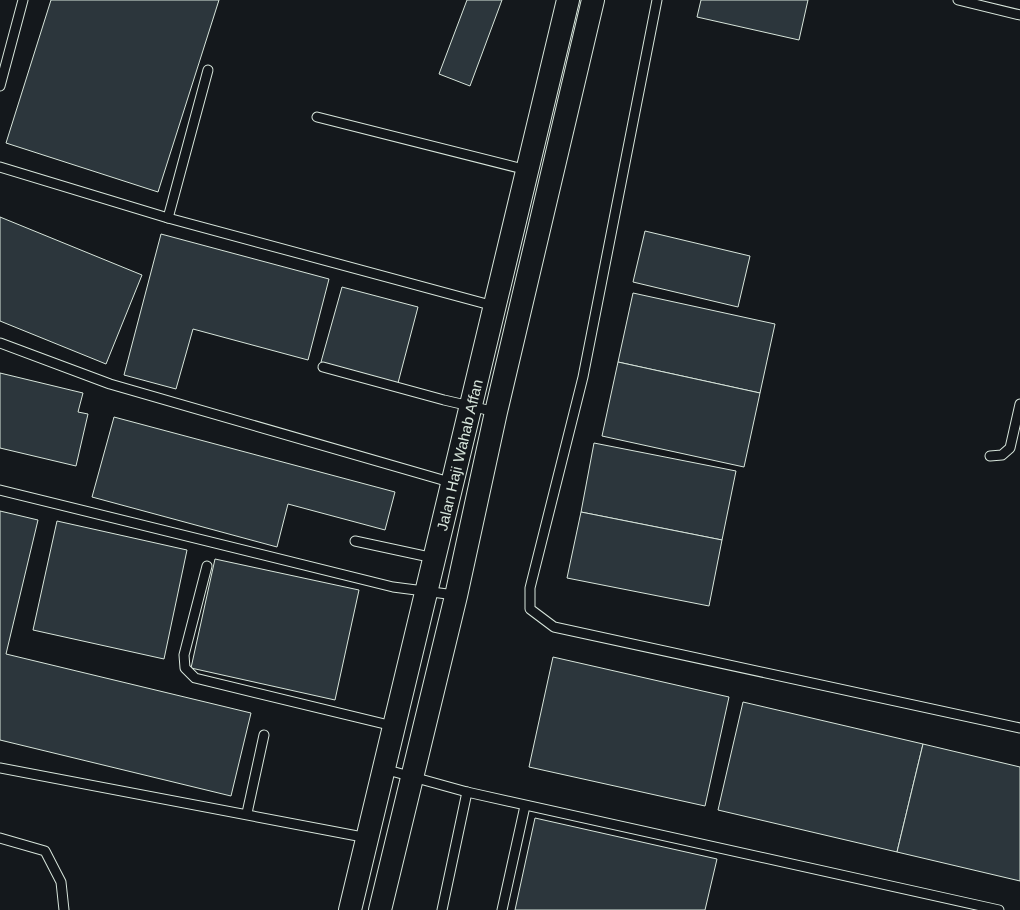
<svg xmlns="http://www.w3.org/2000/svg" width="1020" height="910" viewBox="0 0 1020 910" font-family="Helvetica,sans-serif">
<rect width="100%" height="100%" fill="#14181c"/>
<g fill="#2c363c" stroke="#d8e6dc">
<polygon points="51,0 219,0 158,192 6,143"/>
<polygon points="467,0 502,0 470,86 439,74"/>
<polygon points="701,0 808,0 799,40 697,17"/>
<polygon points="0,217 142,275 106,364 0,321"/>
<polygon points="645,231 750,256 738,307 633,282"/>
<polygon points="161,234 329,279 308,360 193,329 176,389 124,375"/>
<polygon points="342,287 418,307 398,383 321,362"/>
<polygon points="633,293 775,324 760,393 618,362"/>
<polygon points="618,362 760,393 744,467 602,436"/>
<polygon points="0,373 83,393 78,412 88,414 76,466 0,448"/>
<polygon points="114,417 395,492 385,530 288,504 277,547 92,497"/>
<polygon points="594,443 736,471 722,540 581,512"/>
<polygon points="0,511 38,520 6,654 251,713 231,796 0,740"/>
<polygon points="581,512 722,540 709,606 567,578"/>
<polygon points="57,521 187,550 164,659 33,630"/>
<polygon points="215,559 359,590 335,700 191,668"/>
<polygon points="553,657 729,697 705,806 529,767"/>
<polygon points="743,702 923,744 897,852 718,810"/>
<polygon points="923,744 1020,767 1020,881 897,852"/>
<polygon points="535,818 717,859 705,910 515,910"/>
</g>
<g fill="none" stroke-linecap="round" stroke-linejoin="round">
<defs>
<g id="service">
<polyline points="657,0 583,377 530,588 530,609 554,627 1020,728"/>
<polyline points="958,0 1020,15"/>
<polyline points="0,86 23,0"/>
<polyline points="317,117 527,170"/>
<polyline points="0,167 168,218 494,306"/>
<polyline points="168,218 208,70"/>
<polyline points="0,343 110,384 453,483"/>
<polyline points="323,367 444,400 496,412"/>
<polyline points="990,456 1002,455 1010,448 1020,404"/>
<polyline points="0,490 393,587 455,595"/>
<polyline points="355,541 434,558"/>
<polyline points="207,566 184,655 185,668 195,678 393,726"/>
<polyline points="0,768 368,838"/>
<polyline points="384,769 467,792 999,910"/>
<polyline points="247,813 264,735"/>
<polyline points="0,838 45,851 61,882 64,910"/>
<polyline points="442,910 467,792"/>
<polyline points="502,910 525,806"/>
</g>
<g id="tertiary">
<path id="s1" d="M350,910L568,0"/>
<polyline points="380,910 456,596 496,412 593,0"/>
</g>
</defs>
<use href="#service" stroke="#d8e6dc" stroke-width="11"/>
<use href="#tertiary" stroke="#d8e6dc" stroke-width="24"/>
<use href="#service" stroke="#14181c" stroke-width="9"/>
<use href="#tertiary" stroke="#14181c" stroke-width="22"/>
</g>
<g text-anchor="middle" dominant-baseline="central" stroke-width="4" stroke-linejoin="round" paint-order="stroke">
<g font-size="15" fill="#d8e6dc" stroke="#14181c">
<text stroke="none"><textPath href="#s1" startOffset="468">Jalan Haji Wahab Affan</textPath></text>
</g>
</g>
</svg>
